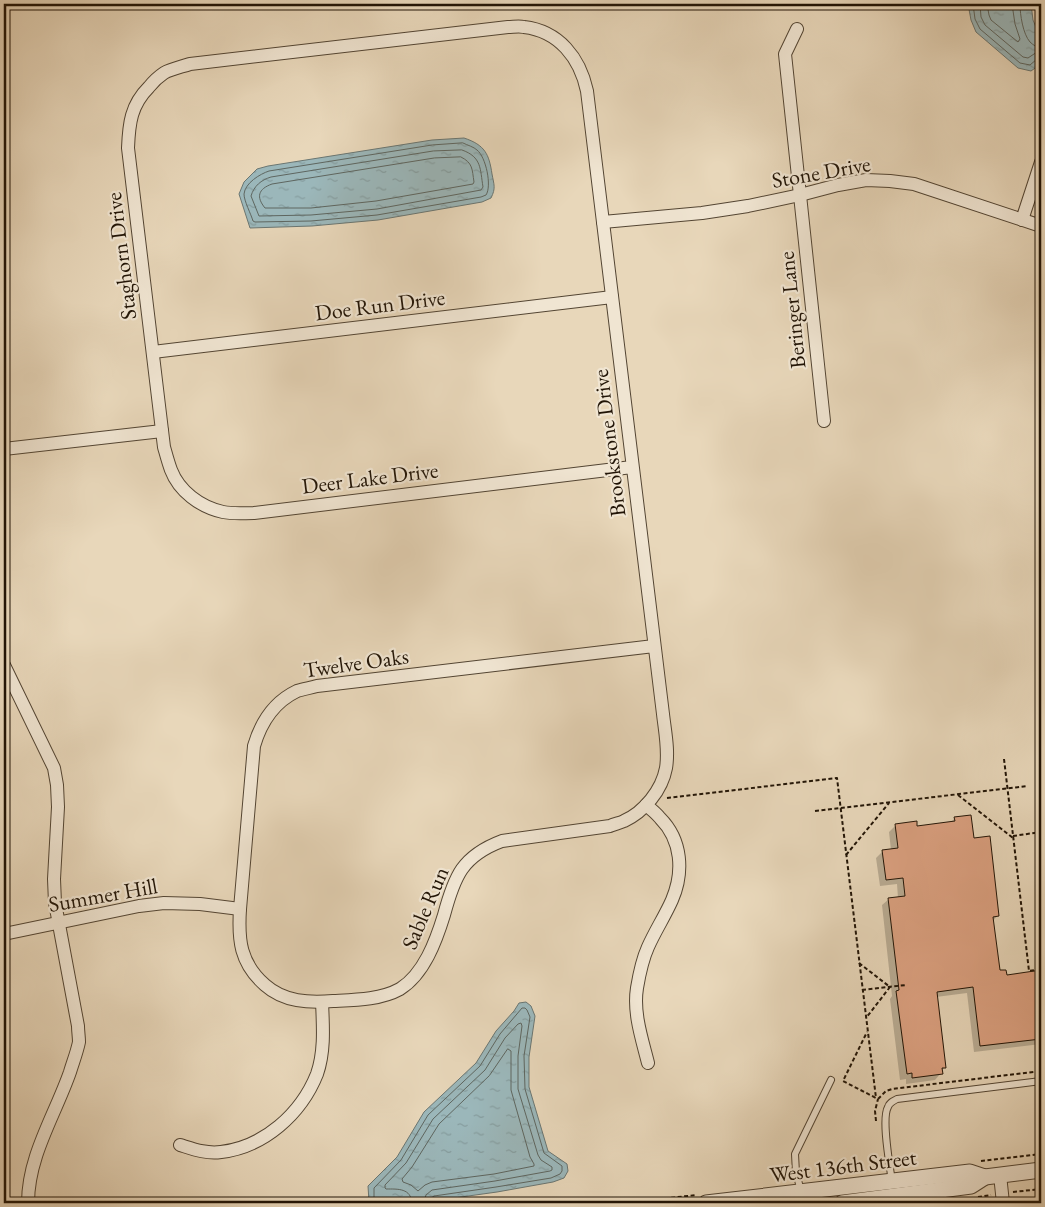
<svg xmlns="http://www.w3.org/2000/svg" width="1045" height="1207" viewBox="0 0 1045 1207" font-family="'EB Garamond',serif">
<defs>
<pattern id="water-ripples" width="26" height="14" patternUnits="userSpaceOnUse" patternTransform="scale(1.25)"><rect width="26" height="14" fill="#9bb7ba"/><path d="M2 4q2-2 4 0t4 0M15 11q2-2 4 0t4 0" fill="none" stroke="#859c9e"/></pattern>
</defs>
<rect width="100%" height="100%" fill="#e8d7ba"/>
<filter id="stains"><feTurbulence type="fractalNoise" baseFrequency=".004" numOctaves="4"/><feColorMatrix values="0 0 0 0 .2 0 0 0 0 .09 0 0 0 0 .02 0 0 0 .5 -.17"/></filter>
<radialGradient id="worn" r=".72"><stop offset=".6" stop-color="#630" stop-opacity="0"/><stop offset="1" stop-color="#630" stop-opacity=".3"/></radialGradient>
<g fill="url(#water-ripples)" stroke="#6a7672">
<polygon points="968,4 1031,4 1033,20 1040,37 1041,59 1038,66 1031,71 1018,68 976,32 971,20"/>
<path d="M464,138C485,145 489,154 492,174C494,185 496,188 491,198L482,202L378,220L312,226L250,228L239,194L244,182L257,169L268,166L432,140Z"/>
<polygon points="526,1002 531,1006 535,1016 529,1057 529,1087 548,1151 567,1164 568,1171 564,1178 553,1182 497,1192 418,1203 394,1200 369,1202 368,1186 397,1157 424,1112 476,1063 496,1031 514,1011 519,1003"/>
</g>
<polygon fill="#0003" points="955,818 973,840 997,916 993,921 999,972 1006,976 1041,972 1041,1044 974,1052 967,993 936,997 945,1067 941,1071 941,1073 935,1080 906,1084 906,1079 900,1080 890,999 892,996 882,905 889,899 898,898 897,884 880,886 876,858 883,851 891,850 889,832 896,825 916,827 950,823"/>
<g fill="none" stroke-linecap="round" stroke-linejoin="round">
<g stroke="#5e6660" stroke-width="1">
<polyline points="973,4 975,19 980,29 1020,63 1030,65 1037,59 1041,58"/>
<polyline points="980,4 981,17 985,25 1023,57 1028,58 1040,50 1041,51"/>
<polyline points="987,4 989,15 991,20 1018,42 1020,39 1015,24 1012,4"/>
<path d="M1020,4C1020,15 1023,34 1030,42C1033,45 1037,47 1040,49L1041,47"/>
<path d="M463,143C467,145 474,147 477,150C486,157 492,186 486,195L481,197L377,215L311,221L255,222L253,221C251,214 244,201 244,194C245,183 260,174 269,171L432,145Z"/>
<path d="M462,150C482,157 480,169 483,187L481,190L377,209L311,215L259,216L251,196C254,186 261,180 271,177L433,151Z"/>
<path d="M461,157C473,163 472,169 474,182L473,184L376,201L311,208H265C256,197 258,189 272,184L434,158Z"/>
<polygon points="508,1049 511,1051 511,1090 530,1157 534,1164 534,1166 494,1174 432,1182 425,1185 418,1191 411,1185 403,1182 402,1179 412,1167 439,1124 489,1076"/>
<polyline points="374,1203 374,1188 401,1160 428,1115 480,1066 500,1034 522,1008 525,1008 527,1010 530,1017 524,1056 525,1089 544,1153 562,1166 562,1171 560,1174 551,1178 496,1187 434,1196 430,1199 430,1203"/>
<path d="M412,1203C411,1188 398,1189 386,1189L385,1188V1185L406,1163L433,1119L485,1070L505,1038L518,1024L521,1023L522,1026L518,1056V1089L538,1155L541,1160L552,1167V1170L550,1171L495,1181L432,1190L426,1195L423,1203"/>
</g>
</g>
<polygon fill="#dca181" stroke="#211406" points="971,815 974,838 990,836 999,916 993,917 1000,970 1006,970 1007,975 1041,970 1041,1039 980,1046 973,987 937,992 946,1068 942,1068 943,1074 912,1078 912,1073 907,1074 896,991 899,990 888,898 905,896 903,878 886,880 882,850 898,848 895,824 917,821 917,826 955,821 954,817"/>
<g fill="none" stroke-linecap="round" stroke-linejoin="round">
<defs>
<g id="service">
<path d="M892,1182C890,1166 881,1119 888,1107C889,1103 893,1101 897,1099L1041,1081"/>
<polyline points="801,1191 796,1173 795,1154 831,1080"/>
</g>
<g id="minor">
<polyline points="797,29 785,54 824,421"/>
<polyline points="1022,220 1041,162"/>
<polyline points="603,222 702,213 748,206 800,195 838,185 866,180 890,181 914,184 1041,226"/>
<polyline points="153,352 612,297"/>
<polyline points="4,449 162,431"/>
<path d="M632,467L254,513C243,513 233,514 223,512C200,507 179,491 171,470C168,462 166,454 164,447L128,148C129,123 131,105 149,87C153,82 158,77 164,73C171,69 181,67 190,64L508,27C513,27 519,26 524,27C559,31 580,58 587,91L663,714C665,732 669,750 666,768C662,790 644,812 624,821C620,823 614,824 610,826L502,841C486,847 472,855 462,869C453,882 448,900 444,915C436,941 424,974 400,989C380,1000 354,1000 333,1001C309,1003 284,1002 265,985C240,963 238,940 240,909L254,746C261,722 274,702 297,691C303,689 310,688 317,686L654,646"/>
<path d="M4,665L54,768L57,785L58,807L54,879L55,903L78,1026C78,1031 79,1037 79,1042C77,1052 73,1062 70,1072C55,1115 28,1156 28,1203"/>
<path d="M646,805C651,809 656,813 660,818C682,840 684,872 672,900C665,916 655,931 648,947C643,958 639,976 637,988C633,1013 642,1039 648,1063"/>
<polyline points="4,934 139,906 164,903 200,904 240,909"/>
<path d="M180,1145C193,1149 206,1154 221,1152C264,1147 301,1114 317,1074C325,1051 323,1026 322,1002"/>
<polyline points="1000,1175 1003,1203"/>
<polyline points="802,1192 803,1203"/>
</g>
<g id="tertiary">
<polyline points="706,1203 970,1172 985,1177 1041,1170"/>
<polyline points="842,1203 971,1186 985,1177"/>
</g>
</defs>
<use href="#service" stroke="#534533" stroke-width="8"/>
<use href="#minor" stroke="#534533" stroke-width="14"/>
<use href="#tertiary" stroke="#534533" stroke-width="17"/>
<g stroke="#211406" stroke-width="2" stroke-dasharray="4 2.5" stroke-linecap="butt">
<polyline points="1004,759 1029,971 1041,969"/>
<polyline points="958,795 1013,838"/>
<polyline points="667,798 837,778 876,1098 843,1081 867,1032"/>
<polyline points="815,811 1028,786"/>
<polyline points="1013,836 1041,832"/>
<polyline points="846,855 889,803"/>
<polyline points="859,963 890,987 866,1018"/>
<polyline points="862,990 906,985"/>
<polyline points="878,1099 886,1091 892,1089 1041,1071"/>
<polyline points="876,1121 875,1111 878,1099"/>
<polyline points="981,1161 1041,1154"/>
<polyline points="871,1171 876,1167 879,1158"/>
<polyline points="1013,1192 1041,1189"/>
<polyline points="978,1197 991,1195"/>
<polyline points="626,1203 696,1195"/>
</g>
<use href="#service" stroke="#f0e5d2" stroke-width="6"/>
<use href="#minor" stroke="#f0e5d2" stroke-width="12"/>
<use href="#tertiary" stroke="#f0e5d2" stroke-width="15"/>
</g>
<g text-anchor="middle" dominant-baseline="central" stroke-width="4.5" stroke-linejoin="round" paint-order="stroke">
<g font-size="22" fill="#211406" stroke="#f0e5d2">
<text transform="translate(821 172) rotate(-10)">Stone Drive</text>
<text transform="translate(121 256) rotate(-97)">Staghorn Drive</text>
<text transform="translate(380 305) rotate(-7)">Doe Run Drive</text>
<text transform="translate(792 310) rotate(-96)">Beringer Lane</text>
<text transform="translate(609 443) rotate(-97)">Brookstone Drive</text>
<text transform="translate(370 478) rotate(-7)">Deer Lake Drive</text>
<text transform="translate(356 663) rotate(-8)">Twelve Oaks</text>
<text transform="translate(103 895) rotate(-10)">Summer Hill</text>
<text transform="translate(425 908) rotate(-67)">Sable Run</text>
<text transform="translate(843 1166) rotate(-7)">West 136th Street</text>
</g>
</g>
<rect width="1045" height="1207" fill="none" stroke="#e8d7ba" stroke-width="20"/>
<rect x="5" y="5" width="1035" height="1197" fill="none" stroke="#211406" stroke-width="2.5"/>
<rect x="10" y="10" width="1025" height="1187" fill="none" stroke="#211406"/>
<rect width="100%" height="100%" filter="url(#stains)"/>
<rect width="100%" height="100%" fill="url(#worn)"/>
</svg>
